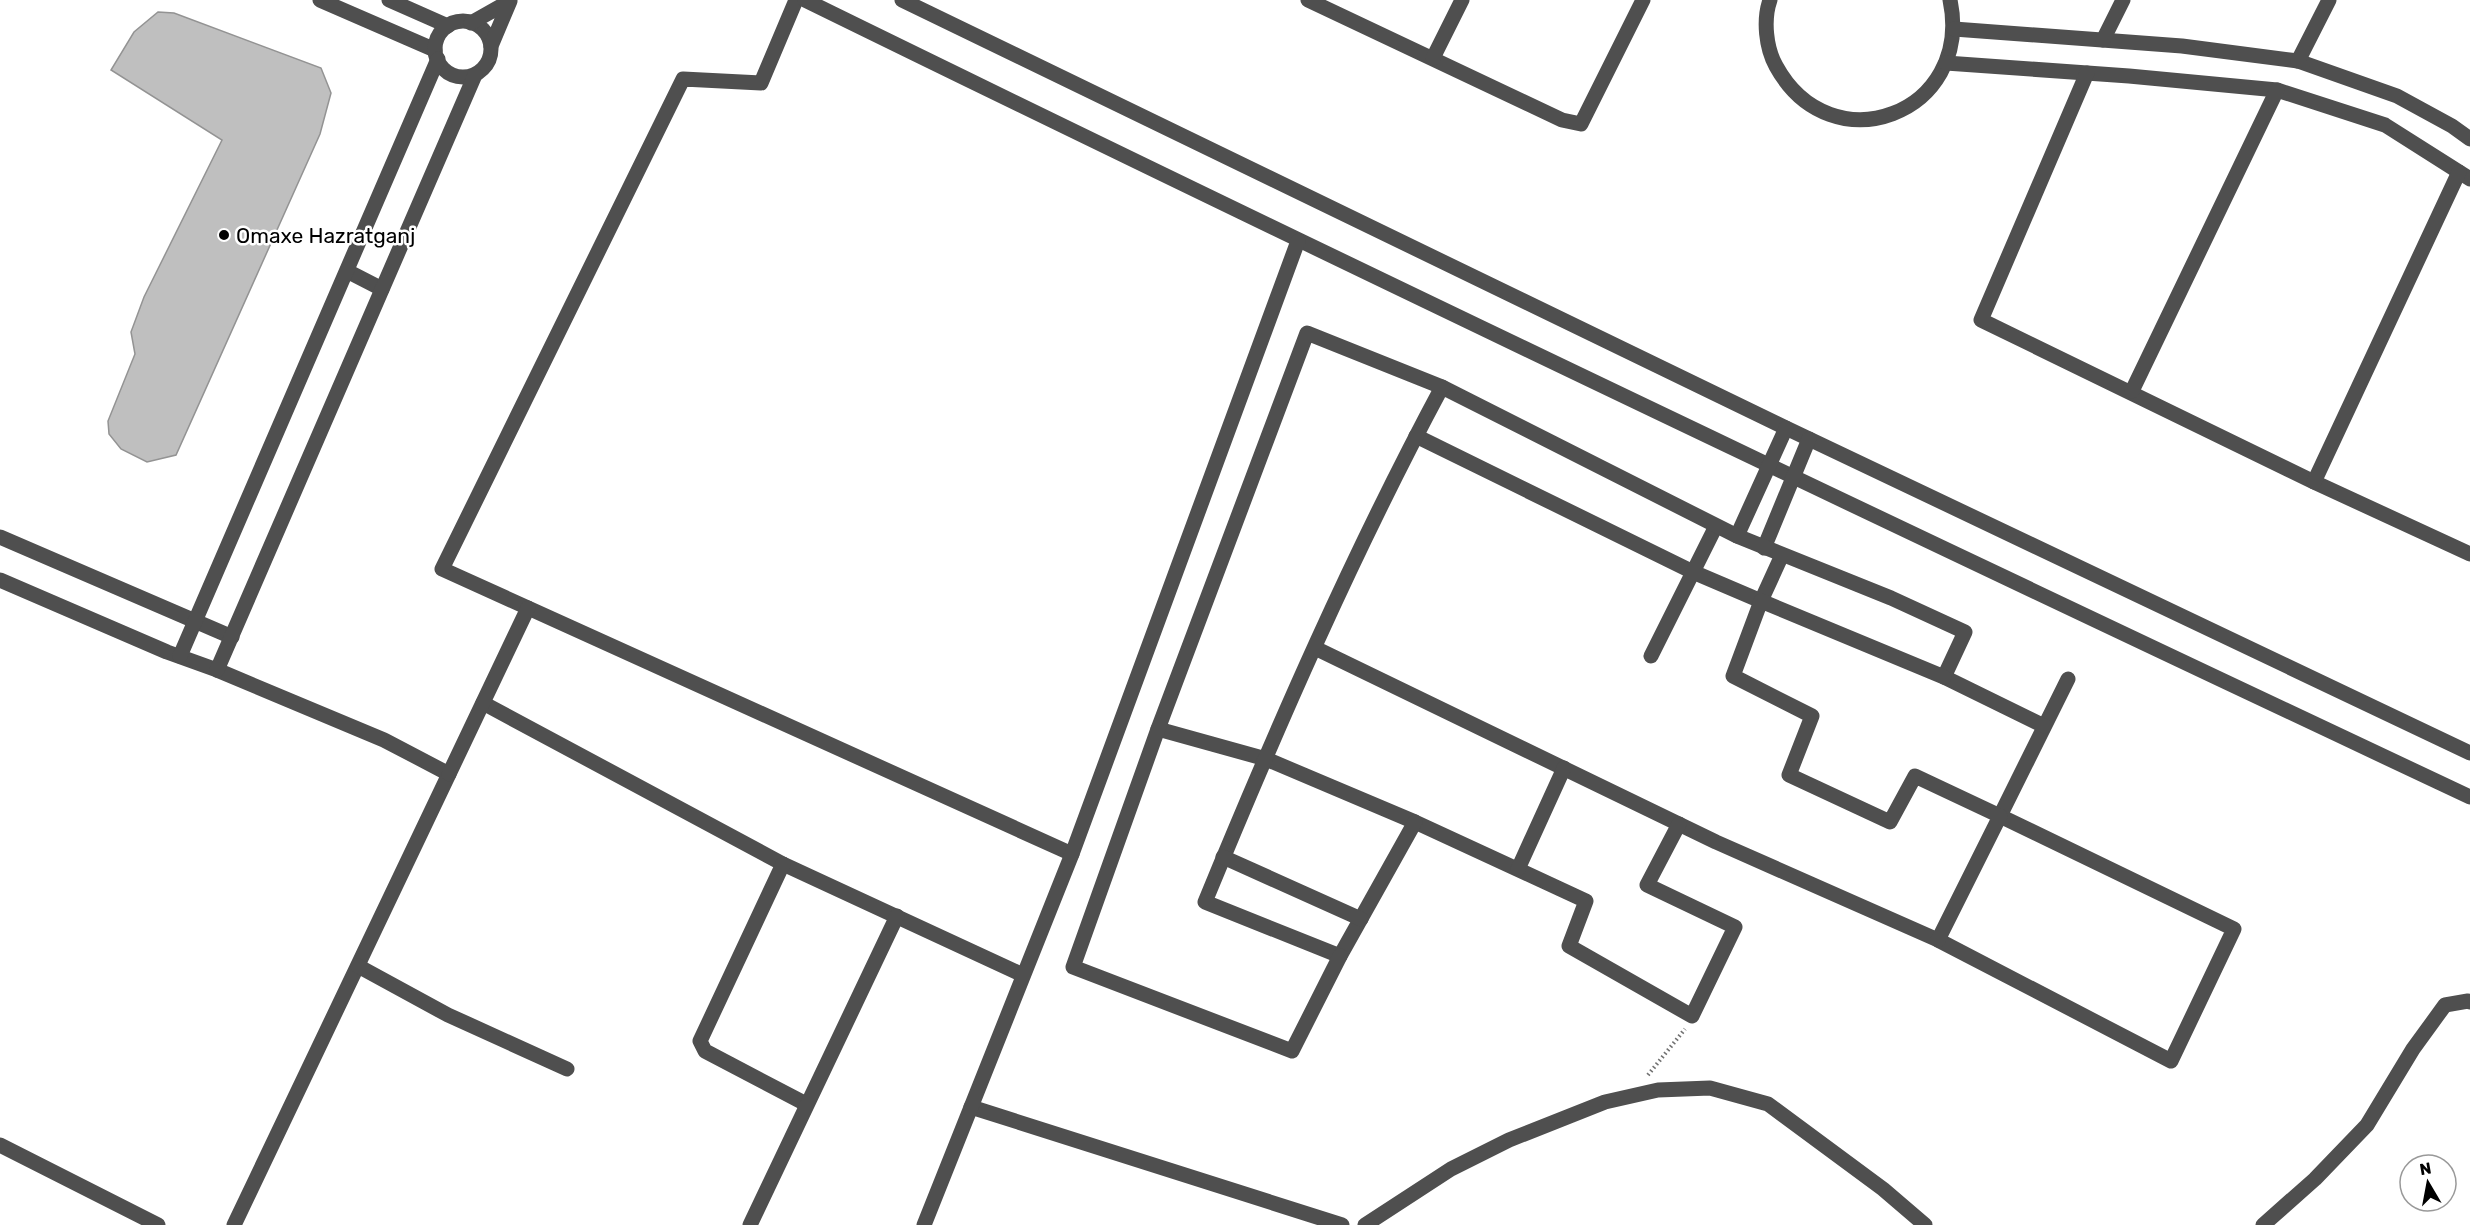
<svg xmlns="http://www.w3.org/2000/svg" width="2470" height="1225" viewBox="0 0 2470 1225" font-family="Rubik,sans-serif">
<rect width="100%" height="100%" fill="#fff"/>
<polygon fill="#bfbfbf" stroke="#939393" stroke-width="1.5" points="158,12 174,13 321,68 331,93 320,134 176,455 147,462 121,449 109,434 108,421 135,354 131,332 144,297 222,140 111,70 134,32"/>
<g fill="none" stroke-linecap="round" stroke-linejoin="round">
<polyline stroke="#717171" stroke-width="4" stroke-dasharray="1.5 3" stroke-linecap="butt" points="1648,1075 1685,1029"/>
<g stroke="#4f4f4f" stroke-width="15">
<polyline points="320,0 435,50"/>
<polyline points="389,0 448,26"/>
<polyline points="796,0 761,83 683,79 442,569 1072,854"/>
<path d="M805,0C1358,271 1913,535 2470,797"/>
<polyline points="902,0 1786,428 2470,753"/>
<polyline points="1308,0 1562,120 1581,124 1643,0"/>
<path d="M1770,0C1763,20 1766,48 1776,66C1831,167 1974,114 1950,0"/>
<circle cx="463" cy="49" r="28"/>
<polyline points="471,23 510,1 491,46"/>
<polyline points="1954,29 2182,46 2298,61 2397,96 2452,126 2470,139"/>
<polyline points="2103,40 2123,0"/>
<polyline points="1433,58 1462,0"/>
<polyline points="2298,61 2329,0"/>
<polyline points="1946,63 2129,76 2277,90 2385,125 2470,179"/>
<polyline points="2087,73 1981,320 2314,482 2470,554"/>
<polyline points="347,271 382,289"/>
<polyline points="2132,391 2277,90"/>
<polyline points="1416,436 1693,572 1761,601 1782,555"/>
<polyline points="2314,482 2459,172"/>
<polyline points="1737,536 1786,428"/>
<polyline points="0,537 232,637"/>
<polyline points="1764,548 1809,439"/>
<polyline points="0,580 167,652 217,670 384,740 449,774 234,1225"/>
<polyline points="1315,648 1716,842 1938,940 2171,1061 2234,929 2000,816 2068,679"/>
<polyline points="180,656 438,59"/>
<polyline points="1651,656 1716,526"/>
<polyline points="217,670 475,75"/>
<polyline points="483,703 783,864 1023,975"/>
<polyline points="1158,729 1266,759 1415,822 1586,901 1569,946 1692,1016 1735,927 1647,885 1679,824"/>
<polyline points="449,774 528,608"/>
<path d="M1415,822L1340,956L1205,902C1277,727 1353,553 1442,387L1737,536L1891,598L1965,632L1944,677L2044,726"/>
<polyline points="1223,857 1361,919"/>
<polyline points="783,864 700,1041 705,1051 806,1104"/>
<polyline points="1518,869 1564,768"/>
<polyline points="1938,940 2000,816 1915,776 1890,822 1789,775 1812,716 1733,676 1761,601 1944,677"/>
<polyline points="1340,956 1292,1051 1073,967 1158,729 1307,333 1442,387"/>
<polyline points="358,966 448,1015 567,1069"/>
<polyline points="971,1107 1342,1225"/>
<polyline points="0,1145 158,1225"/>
<polyline points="750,1225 897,916"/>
<polyline points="924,1225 1072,854 1298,241"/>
<polyline points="1365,1225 1451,1169 1509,1140 1605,1102 1658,1090 1710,1088 1768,1104 1883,1189 1925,1225"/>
<polyline points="2263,1225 2315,1179 2367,1125 2413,1049 2445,1005 2468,1001 2470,1002"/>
</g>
</g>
<circle fill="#000" stroke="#fff" stroke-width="2" cx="224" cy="235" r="6"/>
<g text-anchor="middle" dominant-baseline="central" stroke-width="5" stroke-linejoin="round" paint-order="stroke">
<g font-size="21" fill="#000" stroke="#fff" text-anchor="start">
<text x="236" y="235">Omaxe Hazratganj</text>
</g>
</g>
<g transform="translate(2428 1183) rotate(350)"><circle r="28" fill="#ffffff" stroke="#999999" stroke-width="1.5"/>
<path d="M0-4.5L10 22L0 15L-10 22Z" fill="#000000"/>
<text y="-9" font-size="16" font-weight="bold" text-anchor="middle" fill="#000000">N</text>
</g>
</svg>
